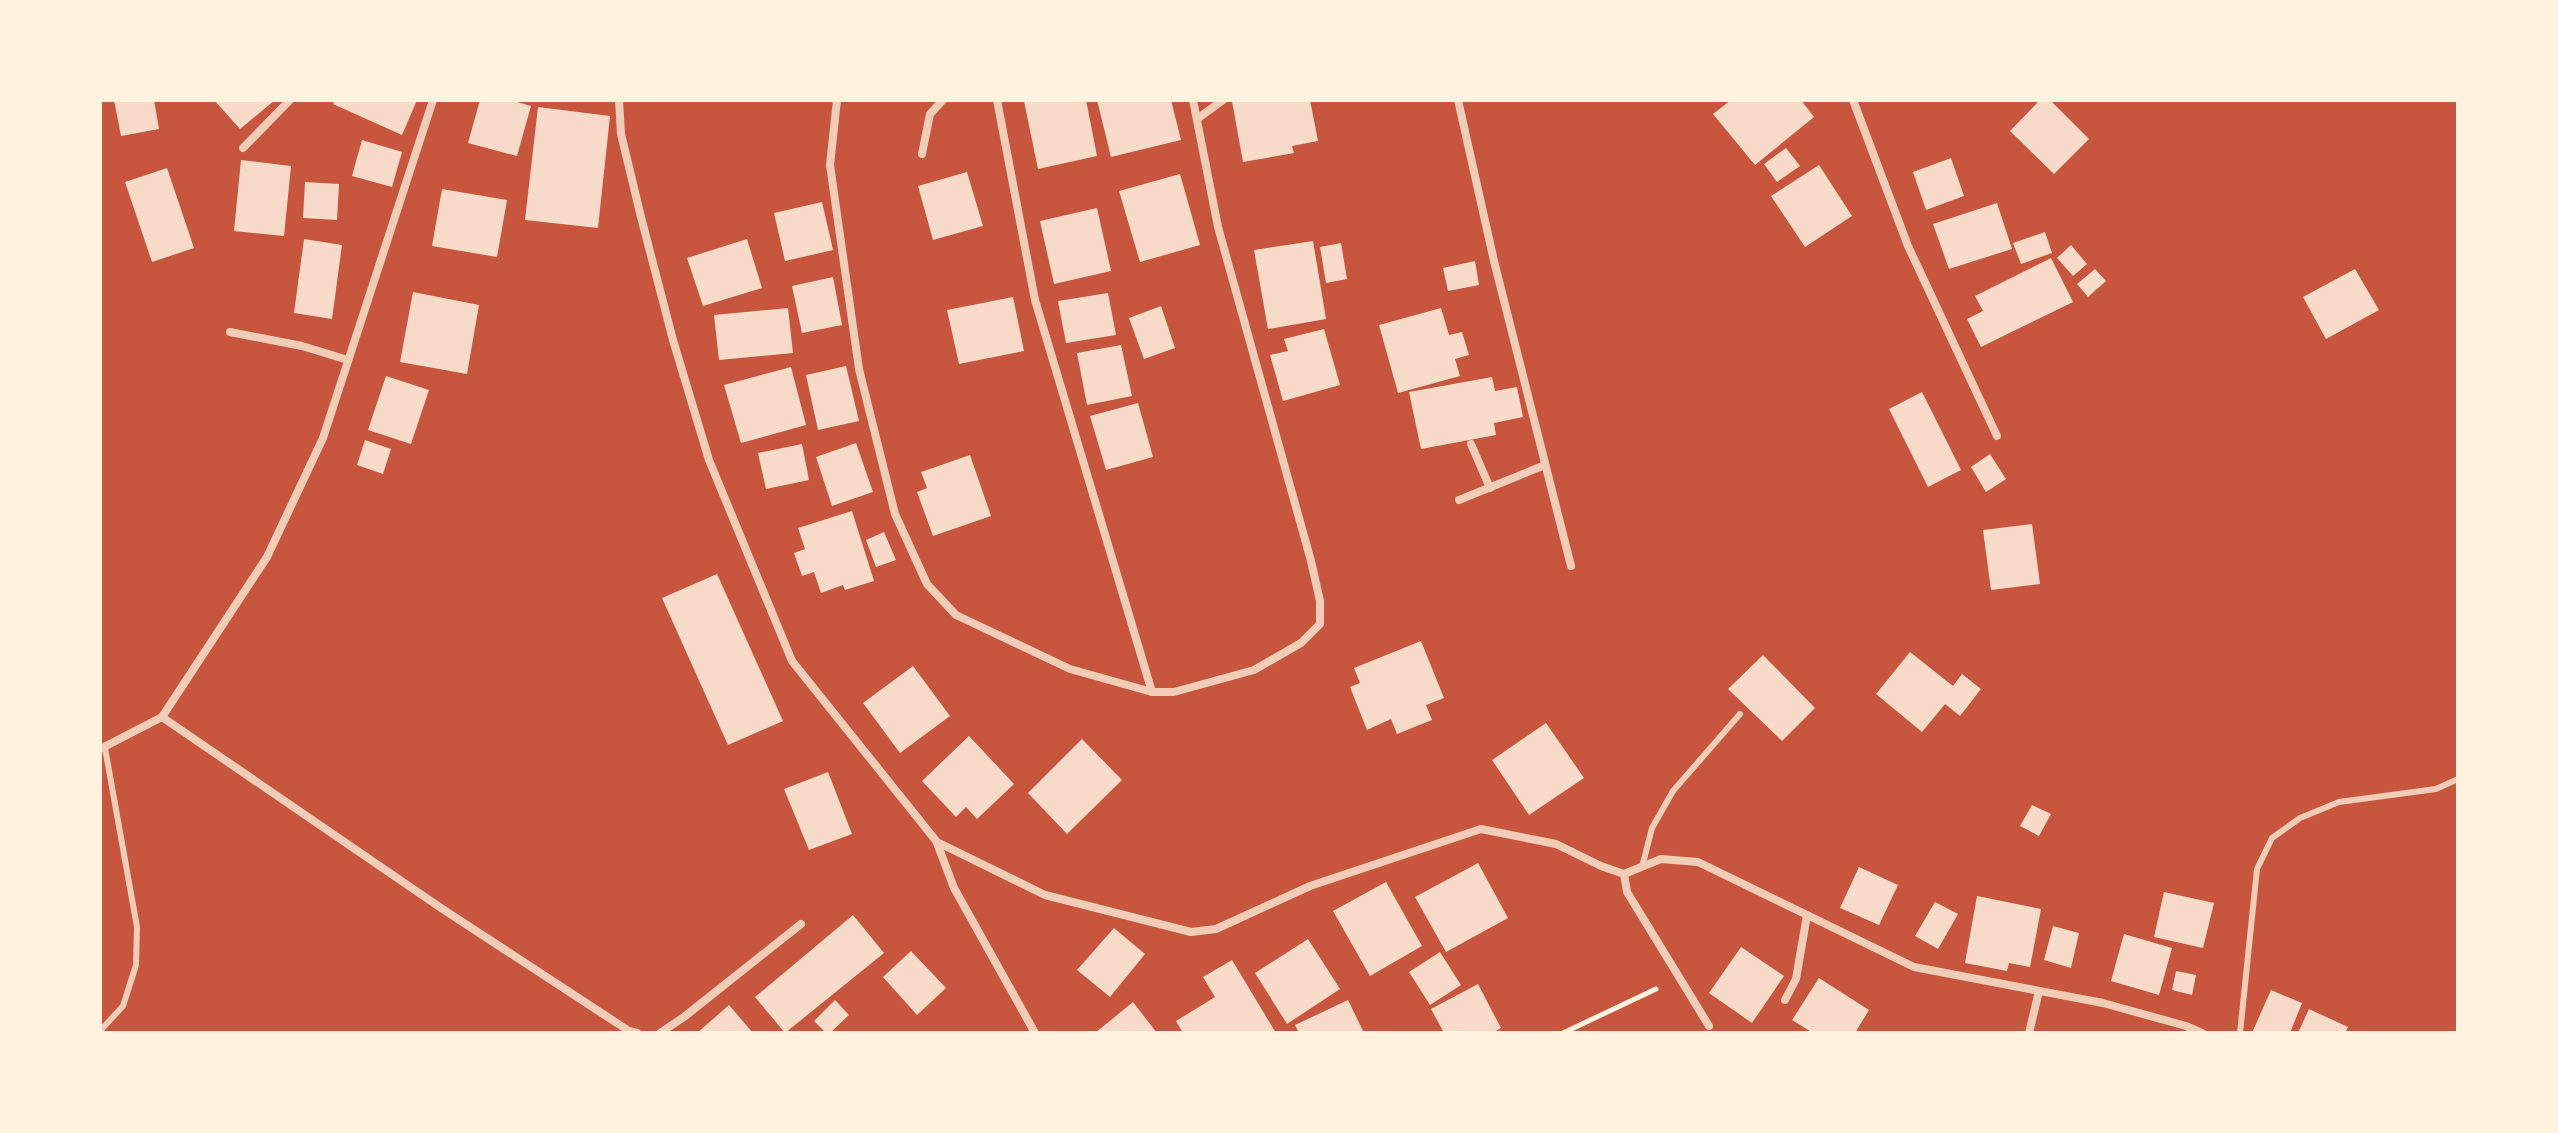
<svg xmlns="http://www.w3.org/2000/svg" width="2558" height="1133" viewBox="0 0 2558 1133" font-family="Figtree,sans-serif">
<rect width="100%" height="100%" fill="#c8553d"/>
<g fill="#f7dbc8">
<polygon points="114,100 154,100 159,129 121,136"/>
<polygon points="214,100 275,100 240,129"/>
<polygon points="335,100 417,100 402,135 333,104"/>
<polygon points="480,100 510,100 531,106 517,156 468,143"/>
<polygon points="1030,100 1086,100 1097,156 1038,169 1024,101"/>
<polygon points="1097,100 1171,100 1181,140 1111,157"/>
<polygon points="1239,100 1310,100 1318,141 1292,146 1294,153 1243,162 1232,101"/>
<polygon points="1731,100 1801,100 1814,117 1755,165 1713,114"/>
<polygon points="2040,100 2050,100 2089,139 2054,174 2010,131"/>
<polygon points="538,107 610,116 598,228 525,220"/>
<polygon points="362,140 402,152 392,187 352,176"/>
<polygon points="1786,148 1800,166 1777,182 1764,164"/>
<polygon points="1951,158 1964,196 1926,210 1913,172"/>
<polygon points="241,160 291,166 284,236 234,231"/>
<polygon points="1819,165 1852,216 1805,247 1771,196"/>
<polygon points="167,168 194,248 152,262 125,182"/>
<polygon points="967,172 983,226 933,240 918,186"/>
<polygon points="1180,174 1200,245 1140,262 1119,191"/>
<polygon points="305,182 339,184 337,220 303,218"/>
<polygon points="442,189 507,200 497,257 432,246"/>
<polygon points="822,202 833,250 785,261 774,213"/>
<polygon points="1997,203 2012,249 1949,269 1933,224"/>
<polygon points="1097,208 1111,271 1054,284 1040,221"/>
<polygon points="2045,232 2052,253 2021,264 2013,243"/>
<polygon points="304,239 342,245 332,319 294,313"/>
<polygon points="747,239 762,288 703,306 687,258"/>
<polygon points="1313,241 1326,319 1268,329 1254,250"/>
<polygon points="1341,243 1347,279 1326,283 1320,247"/>
<polygon points="2071,245 2087,264 2073,276 2057,258"/>
<polygon points="2051,258 2073,302 1981,347 1967,319 1983,311 1975,296"/>
<polygon points="1475,261 1479,285 1448,291 1443,268"/>
<polygon points="2095,269 2106,281 2088,297 2077,284"/>
<polygon points="2355,269 2379,310 2326,339 2303,297"/>
<polygon points="833,277 842,325 802,333 792,286"/>
<polygon points="413,292 479,305 467,374 400,362"/>
<polygon points="1108,293 1116,335 1066,343 1058,301"/>
<polygon points="1013,297 1024,351 959,364 947,310"/>
<polygon points="1161,306 1175,348 1144,359 1129,318"/>
<polygon points="788,308 793,353 719,360 714,315"/>
<polygon points="1441,308 1449,335 1462,332 1469,355 1455,359 1460,376 1398,393 1379,325"/>
<polygon points="1324,329 1340,385 1283,401 1270,355 1288,351 1284,339"/>
<polygon points="1121,345 1132,396 1087,405 1077,353"/>
<polygon points="846,366 859,421 818,430 806,375"/>
<polygon points="791,367 806,425 741,443 724,385"/>
<polygon points="386,376 429,390 411,444 368,430"/>
<polygon points="1492,377 1495,391 1517,387 1523,417 1494,423 1496,435 1421,449 1409,392"/>
<polygon points="1922,392 1961,470 1928,487 1889,409"/>
<polygon points="1138,403 1153,457 1106,470 1090,416"/>
<polygon points="365,440 391,449 383,474 357,465"/>
<polygon points="856,443 873,492 832,506 816,457"/>
<polygon points="802,444 809,480 766,489 758,453"/>
<polygon points="1990,454 2006,479 1986,492 1971,467"/>
<polygon points="970,455 991,516 933,536 917,492 927,488 921,472"/>
<polygon points="852,511 874,581 845,590 843,585 821,593 814,572 802,576 794,553 805,549 798,528"/>
<polygon points="2032,524 2040,584 1991,590 1983,530"/>
<polygon points="884,532 896,560 876,567 866,540"/>
<polygon points="717,574 783,721 728,745 662,598"/>
<polygon points="1421,641 1444,698 1426,705 1432,720 1397,734 1391,719 1367,730 1350,687 1360,683 1354,668"/>
<polygon points="1910,652 1953,686 1962,674 1981,689 1960,716 1945,704 1922,732 1876,694"/>
<polygon points="1763,655 1815,708 1782,741 1728,689"/>
<polygon points="913,666 950,716 900,753 863,703"/>
<polygon points="1546,723 1584,778 1529,815 1492,760"/>
<polygon points="969,736 1014,784 977,819 966,807 956,817 922,781"/>
<polygon points="1082,739 1122,780 1067,834 1028,793"/>
<polygon points="828,772 852,834 809,850 784,789"/>
<polygon points="2032,805 2051,814 2039,836 2020,826"/>
<polygon points="1478,863 1508,918 1446,952 1415,897"/>
<polygon points="1859,867 1898,885 1879,925 1840,908"/>
<polygon points="1386,882 1422,946 1370,976 1333,911"/>
<polygon points="2164,892 2214,903 2203,948 2154,937"/>
<polygon points="1977,896 2041,909 2030,967 2009,963 2007,971 1965,963"/>
<polygon points="1935,902 1958,914 1938,949 1915,936"/>
<polygon points="853,915 884,953 785,1033 755,997"/>
<polygon points="2053,926 2079,933 2071,968 2044,960"/>
<polygon points="1114,928 1145,954 1110,997 1077,970"/>
<polygon points="2124,934 2172,948 2159,995 2111,981"/>
<polygon points="1308,939 1340,989 1287,1024 1255,973"/>
<polygon points="1741,947 1784,976 1752,1023 1709,993"/>
<polygon points="911,951 946,988 917,1015 883,977"/>
<polygon points="1440,952 1461,985 1430,1005 1409,972"/>
<polygon points="1232,960 1276,1033 1183,1033 1176,1021 1215,997 1203,977"/>
<polygon points="2176,971 2196,975 2192,995 2172,990"/>
<polygon points="1819,978 1869,1010 1855,1033 1813,1033 1792,1020"/>
<polygon points="1478,984 1501,1028 1492,1033 1444,1033 1431,1009"/>
<polygon points="2271,990 2302,1003 2290,1033 2252,1033"/>
<polygon points="835,1000 849,1015 830,1033 826,1033 814,1021"/>
<polygon points="1348,1000 1364,1033 1299,1033 1295,1025"/>
<polygon points="1133,1002 1157,1033 1095,1033"/>
<polygon points="729,1005 753,1033 697,1033"/>
<polygon points="2309,1009 2348,1027 2345,1033 2298,1033"/>
</g>
<g fill="none" stroke-linecap="round" stroke-linejoin="round">
<polyline stroke="#fff3e0" stroke-width="5" points="1563,1033 1656,989"/>
<g stroke="#f1ccb7" stroke-width="6">
<polyline points="1642,867 1652,828 1673,791 1740,714"/>
<polyline points="100,1031 123,1006 136,965 137,927 105,748"/>
<polyline points="2240,1033 2257,869 2272,838 2300,818 2339,802 2436,789 2458,779"/>
</g>
<g stroke="#f1ccb7" stroke-width="8">
<polyline points="619,100 621,134 641,217 673,340 709,460 792,661 937,842 1045,895 1191,932 1216,929 1310,886 1481,829 1556,844 1601,866 1624,874 1661,859 1698,862 1914,967 2103,1003 2186,1026 2202,1033"/>
<polyline points="837,100 830,165 859,369 895,514 927,584 956,615 1070,669 1152,692 1174,692 1254,670 1301,643 1320,624 1320,601 1311,561 1218,227 1193,100"/>
<polyline points="997,100 1035,300 1152,692"/>
<polyline points="1458,100 1494,261 1571,566"/>
<polyline points="1853,100 1908,246 1997,436"/>
<polyline points="1197,119 1223,100"/>
<polyline points="243,148 290,100"/>
<polyline points="922,154 930,114 943,100"/>
<polyline points="230,332 302,346 348,360"/>
<polyline points="1471,444 1490,488"/>
<polyline points="1459,500 1545,465"/>
<polyline points="162,717 441,908 629,1031 637,1033"/>
<polyline points="100,749 162,717 267,557 323,438 433,100"/>
<polyline points="937,843 954,888 1035,1033"/>
<polyline points="1624,874 1627,892 1709,1026"/>
<polyline points="1785,1000 1796,979 1807,915"/>
<polyline points="660,1033 684,1017 801,924"/>
<polyline points="2029,1033 2039,991"/>
</g>
</g>
<rect width="2558" height="1133" fill="none" stroke="#fff3e0" stroke-width="204"/>
</svg>
